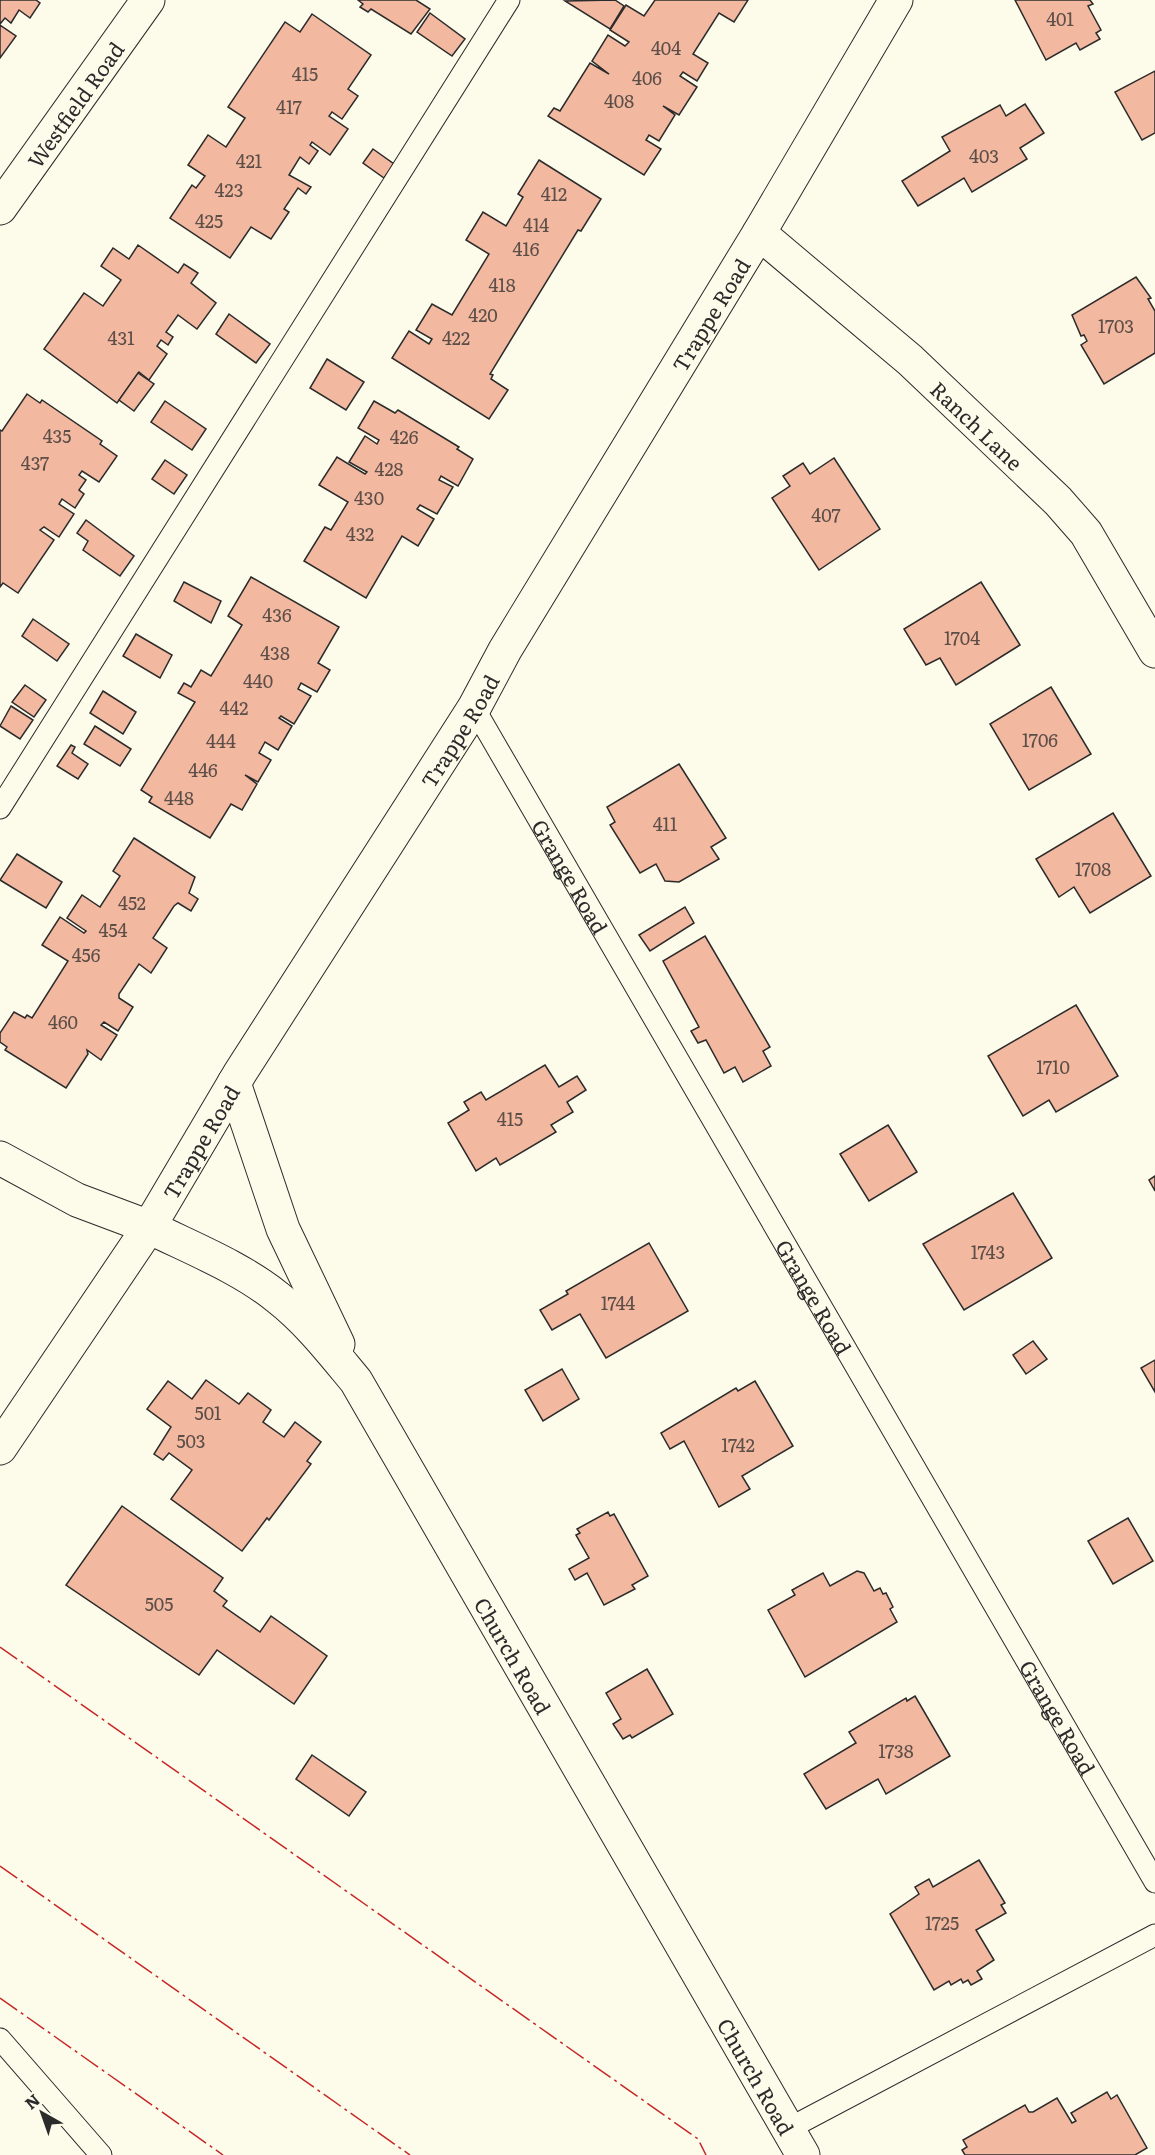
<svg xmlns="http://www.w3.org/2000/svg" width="1155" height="2155" viewBox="0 0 1155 2155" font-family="Literata,serif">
<rect width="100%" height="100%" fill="#fdfbea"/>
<g fill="#f2b8a0" stroke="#2b2b2b" stroke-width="1.5">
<polygon points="0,0 36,0 40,3 30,18 19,10 11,23 5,18 0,24"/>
<polygon points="358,0 416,0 430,9 411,34 371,9 368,12 360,7 363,4"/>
<polygon points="615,0 624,6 610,29 565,1"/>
<polygon points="655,0 748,0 734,22 719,13 693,54 708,63 697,81 683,72 680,76 697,87 679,115 663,106 675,115 659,141 649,135 646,140 661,149 644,175 548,116 554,108 560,111 590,63 609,74 592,61 608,35 625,46 629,42 610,30 626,5 644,16"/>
<polygon points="1015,0 1090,0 1093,4 1088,6 1101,30 1096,33 1100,39 1080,50 1076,43 1046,60"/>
<polygon points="430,13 465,39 452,56 417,32"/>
<polygon points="312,14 371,55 348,89 358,96 342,119 332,112 329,116 348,129 330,155 312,142 310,145 318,151 309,164 300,157 289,175 311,187 306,194 298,188 284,209 289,212 271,239 251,227 230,258 170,218 192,185 196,188 205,176 188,165 208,135 226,147 245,118 228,107 285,22 300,32"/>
<polygon points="0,25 16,36 0,58"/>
<polygon points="1155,71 1155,133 1142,140 1115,92"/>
<polygon points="1025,104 1044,133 1020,148 1027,159 972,192 964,178 918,206 902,181 950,151 942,137 1000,105 1006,116"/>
<polygon points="373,149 394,164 384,178 363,163"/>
<polygon points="539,160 601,199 581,231 578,230 490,374 493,375 491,379 508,390 489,419 392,358 409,331 429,344 432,339 416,330 432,304 452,315 489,254 466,240 483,212 506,226 523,197 518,194"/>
<polygon points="138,245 178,273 184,264 198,273 191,283 216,303 197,329 178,315 166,332 173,337 168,345 161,340 157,346 167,354 149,380 139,372 117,403 44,349 84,293 103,306 121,280 101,266 113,248 129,259"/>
<polygon points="1136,277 1151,298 1148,299 1155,311 1155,353 1104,384 1081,345 1087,341 1084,335 1081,336 1072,315"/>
<polygon points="229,314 270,344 256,363 216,334"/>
<polygon points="327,359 364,382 346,410 310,388"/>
<polygon points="138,373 154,384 134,411 119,400"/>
<polygon points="27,394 40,403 42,400 102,441 100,444 117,456 99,482 82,471 79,475 86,480 79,490 84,494 75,508 62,499 59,504 74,514 59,537 44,527 40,530 54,540 18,593 3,583 0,587 0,430 2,431"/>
<polygon points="165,401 206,429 192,450 151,422"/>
<polygon points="374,401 395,413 398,410 459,447 457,449 473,459 458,486 441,476 439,480 453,487 437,514 420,505 417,509 434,519 418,546 402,536 366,598 304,561 325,527 331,530 348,502 319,485 337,457 365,474 367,472 349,462 365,436 377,444 379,440 358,428"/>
<polygon points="834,458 880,529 819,570 772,498 790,486 783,476 803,463 810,474"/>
<polygon points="165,460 187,475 174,494 152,479"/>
<polygon points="86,520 134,556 120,576 83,550 88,541 77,533"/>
<polygon points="251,577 339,627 318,663 330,670 317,692 301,683 298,689 311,696 294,724 281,716 279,718 292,726 278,750 265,742 259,753 271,760 258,782 245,775 257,784 242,810 231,804 210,838 149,802 152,797 141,790 195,702 178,693 184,683 191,687 201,670 211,676 242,625 228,616"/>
<polygon points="184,582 221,601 211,623 174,601"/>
<polygon points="981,582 1020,645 956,685 940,658 926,665 904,629"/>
<polygon points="33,619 69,644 57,661 22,636"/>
<polygon points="136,634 172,655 160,678 123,656"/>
<polygon points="25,685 46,700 34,717 12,702"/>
<polygon points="1051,687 1091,754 1029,790 990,724"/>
<polygon points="103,691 136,712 123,734 90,713"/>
<polygon points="11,706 33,720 20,739 0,726"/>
<polygon points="95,726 131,749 120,766 84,744"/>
<polygon points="71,745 75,747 72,753 88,764 78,779 57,766"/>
<polygon points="679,764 726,838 711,847 719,859 679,882 665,881 656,864 640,873 610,825 615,822 607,807"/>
<polygon points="1113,813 1151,876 1090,913 1074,887 1059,897 1036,859"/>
<polygon points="134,838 195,877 189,893 198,899 191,911 178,903 174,906 153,938 167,948 151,973 139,964 119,994 119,998 133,1007 118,1031 104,1022 101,1025 117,1035 101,1060 87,1050 88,1054 66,1088 5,1050 7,1047 0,1042 0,1033 14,1012 25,1018 27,1015 32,1018 68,961 42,945 60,917 84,933 86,931 67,918 82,895 100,907 120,876 113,871"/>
<polygon points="17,854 62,882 46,908 0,880"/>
<polygon points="685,907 694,923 650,951 639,935"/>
<polygon points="705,936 770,1047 763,1051 771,1066 743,1082 735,1067 724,1073 706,1040 698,1043 691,1031 699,1027 663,961"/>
<polygon points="1076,1005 1118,1076 1056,1112 1049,1100 1023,1116 988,1056"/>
<polygon points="545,1065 559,1087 577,1076 586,1090 567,1102 573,1112 551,1125 556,1132 500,1165 496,1158 476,1171 448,1123 469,1110 464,1102 481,1092 486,1100"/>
<polygon points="888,1125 917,1172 869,1201 840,1154"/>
<polygon points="1155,1176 1155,1191 1149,1180"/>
<polygon points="1013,1193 1052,1258 964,1310 923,1244"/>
<polygon points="649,1243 688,1311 606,1358 580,1314 552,1330 540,1310 568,1294 566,1291"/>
<polygon points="1033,1341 1047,1359 1026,1374 1013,1355"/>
<polygon points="1155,1360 1155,1392 1141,1368"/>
<polygon points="562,1369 579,1399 543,1421 525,1390"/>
<polygon points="206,1380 239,1404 248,1393 271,1410 263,1422 284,1437 295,1422 321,1442 307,1461 311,1464 269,1520 267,1518 242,1551 171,1499 192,1470 169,1453 163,1460 154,1454 171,1427 147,1409 168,1381 192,1399"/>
<polygon points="755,1381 793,1446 742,1476 750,1489 719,1507 684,1441 670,1449 661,1433 736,1388 738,1391"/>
<polygon points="122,1506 223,1578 214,1591 227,1601 223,1606 260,1632 271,1616 327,1656 294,1704 217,1650 199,1675 66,1585"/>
<polygon points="608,1512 610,1516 614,1514 648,1576 632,1585 635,1589 604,1605 587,1573 575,1580 569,1569 589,1558 576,1535 580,1533 577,1529"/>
<polygon points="1128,1518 1153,1561 1113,1584 1088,1541"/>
<polygon points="857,1571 864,1573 874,1591 880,1588 883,1594 886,1593 893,1607 890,1609 897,1622 805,1677 768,1610 795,1595 792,1590 823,1573 830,1586"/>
<polygon points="647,1669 673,1714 632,1738 630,1735 623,1739 613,1724 621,1719 606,1693"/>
<polygon points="915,1696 950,1756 886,1794 878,1779 826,1809 804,1774 856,1743 849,1732 906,1698 907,1701"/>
<polygon points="312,1755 366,1792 349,1816 296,1779"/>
<polygon points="979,1860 1005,1903 1001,1905 1006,1913 976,1930 994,1960 977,1971 982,1979 971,1985 968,1980 963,1983 961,1979 951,1985 949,1981 934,1990 890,1914 919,1894 915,1887 929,1879 933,1887"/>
<polygon points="1107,2092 1111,2099 1117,2095 1147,2148 1135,2155 965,2155 962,2150 967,2147 963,2140 1025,2105 1029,2112 1033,2112 1057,2098 1072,2123 1076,2121 1071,2113"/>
</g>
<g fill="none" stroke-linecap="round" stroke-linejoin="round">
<defs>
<g id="lane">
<path id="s1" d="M474,708L1155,1882"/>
<polyline points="0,808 509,0"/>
<polyline points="0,2039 101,2155"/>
<polyline points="788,2129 1155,1935"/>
</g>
<g id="street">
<path id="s2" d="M0,208L148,0"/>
<path id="s3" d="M759,233L910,360L1058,501L1086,533L1155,651"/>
<polyline points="0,1158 77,1200 149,1227"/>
</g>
<g id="secondary">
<polyline points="234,1083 283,1229 338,1344"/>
<path id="s4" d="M149,1227C191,1248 240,1267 277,1297C308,1321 331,1351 356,1381L803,2155"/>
<path id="s5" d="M0,1448L149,1227L240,1073L474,708L505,650L759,233L896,0"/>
</g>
</defs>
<use href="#lane" stroke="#2b2b2b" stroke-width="23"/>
<use href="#street" stroke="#2b2b2b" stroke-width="35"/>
<use href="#secondary" stroke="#2b2b2b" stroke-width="35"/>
<use href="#lane" stroke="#fdfbea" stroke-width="21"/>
<use href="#street" stroke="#fdfbea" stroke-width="33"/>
<use href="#secondary" stroke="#fdfbea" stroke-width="33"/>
<g stroke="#c62828" stroke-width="1.5" stroke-dasharray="21 4.5 3 4.5" stroke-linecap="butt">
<polyline points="0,1647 698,2139 706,2155"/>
<polyline points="0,1866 410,2155"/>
<polyline points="0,1998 223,2155"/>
</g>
</g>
<g text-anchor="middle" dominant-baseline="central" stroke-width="4.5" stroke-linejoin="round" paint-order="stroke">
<g font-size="18" fill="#5d4e48">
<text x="1060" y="18">401</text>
<text x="666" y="47">404</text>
<text x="305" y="73">415</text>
<text x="647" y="77">406</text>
<text x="619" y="100">408</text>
<text x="289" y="106">417</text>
<text x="984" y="155">403</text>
<text x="249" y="160">421</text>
<text x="229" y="189">423</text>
<text x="554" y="193">412</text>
<text x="209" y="220">425</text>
<text x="536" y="224">414</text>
<text x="526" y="248">416</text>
<text x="502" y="284">418</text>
<text x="483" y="314">420</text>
<text x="1116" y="325">1703</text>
<text x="121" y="337">431</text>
<text x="456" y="337">422</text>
<text x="57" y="435">435</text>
<text x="404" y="436">426</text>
<text x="35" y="462">437</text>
<text x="389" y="468">428</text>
<text x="369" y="497">430</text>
<text x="826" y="514">407</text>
<text x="360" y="533">432</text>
<text x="277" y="614">436</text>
<text x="962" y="637">1704</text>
<text x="275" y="652">438</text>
<text x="258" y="680">440</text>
<text x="234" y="707">442</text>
<text x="1040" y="739">1706</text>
<text x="221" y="740">444</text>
<text x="203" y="769">446</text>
<text x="179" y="797">448</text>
<text x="665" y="823">411</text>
<text x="1093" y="868">1708</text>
<text x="132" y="902">452</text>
<text x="113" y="929">454</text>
<text x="86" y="954">456</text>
<text x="63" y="1021">460</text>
<text x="1053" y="1066">1710</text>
<text x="510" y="1118">415</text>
<text x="988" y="1251">1743</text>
<text x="618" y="1302">1744</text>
<text x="208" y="1412">501</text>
<text x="191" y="1440">503</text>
<text x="738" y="1444">1742</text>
<text x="159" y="1603">505</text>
<text x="896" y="1750">1738</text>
<text x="942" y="1922">1725</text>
</g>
<g font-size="21" fill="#2b2b2b" stroke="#fdfbea">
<text stroke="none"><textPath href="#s2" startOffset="128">Westfield Road</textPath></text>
<text stroke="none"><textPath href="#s5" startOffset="1338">Trappe Road</textPath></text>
<text stroke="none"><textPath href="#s3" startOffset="291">Ranch Lane</textPath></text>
<text stroke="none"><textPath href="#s5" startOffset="852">Trappe Road</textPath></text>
<text stroke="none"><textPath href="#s1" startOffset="194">Grange Road</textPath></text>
<text stroke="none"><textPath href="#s5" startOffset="366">Trappe Road</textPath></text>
<text stroke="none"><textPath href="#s1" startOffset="680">Grange Road</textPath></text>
<text stroke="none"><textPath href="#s4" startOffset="578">Church Road</textPath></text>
<text stroke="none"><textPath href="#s1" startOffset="1166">Grange Road</textPath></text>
<text stroke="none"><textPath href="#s4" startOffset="1064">Church Road</textPath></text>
</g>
</g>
<g transform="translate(42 2113) rotate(320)" stroke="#fdfbea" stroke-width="4.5" paint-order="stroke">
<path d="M0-4.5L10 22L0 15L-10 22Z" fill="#2b2b2b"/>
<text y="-9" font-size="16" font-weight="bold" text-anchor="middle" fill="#2b2b2b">N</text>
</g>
</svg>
